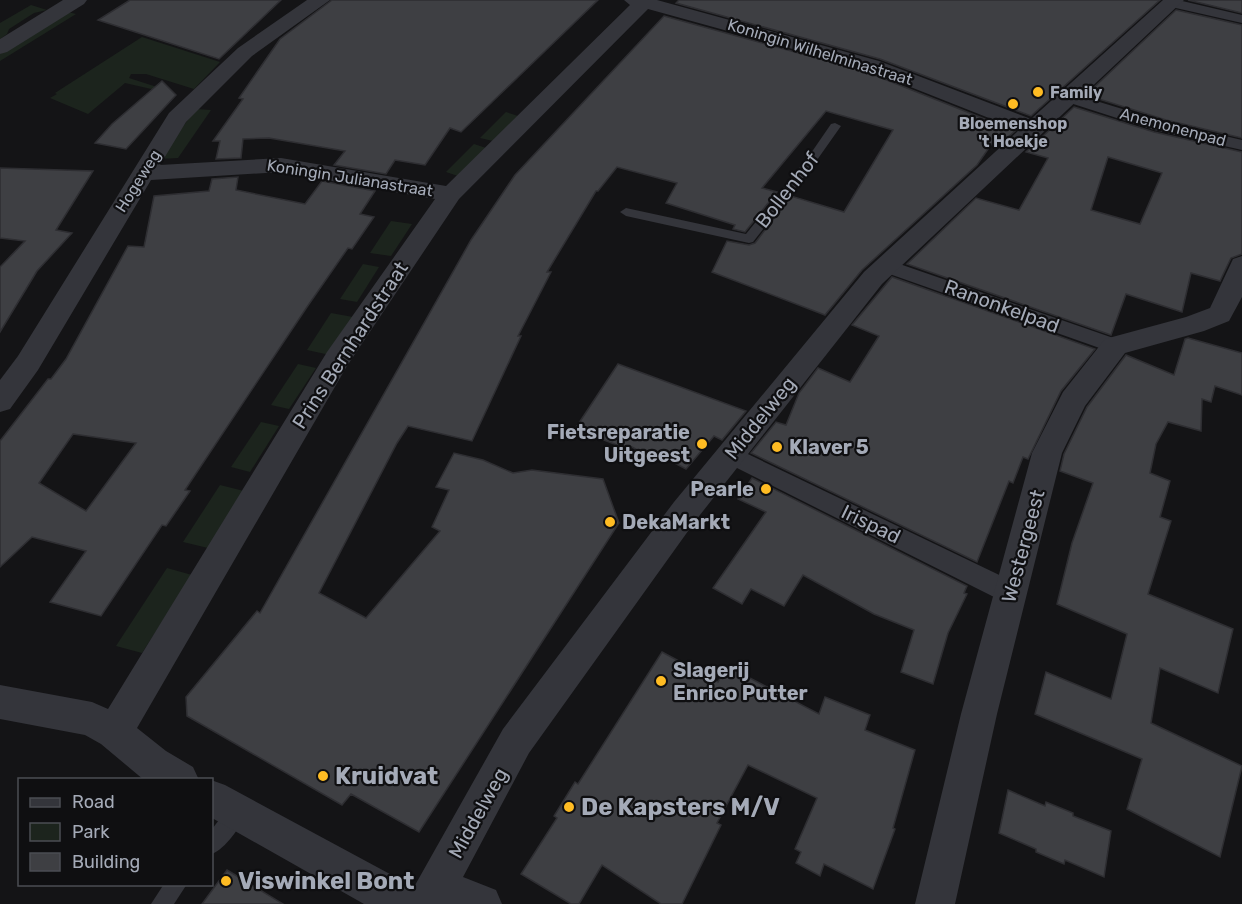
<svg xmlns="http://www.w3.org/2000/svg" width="1242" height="904" viewBox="0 0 1242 904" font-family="Rubik,sans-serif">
<rect width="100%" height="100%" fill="#141416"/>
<g fill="#1c241d">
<polygon points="31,5 47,10 34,13 9,29 7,34 0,39 0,23"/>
<polygon points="68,12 76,14 0,61 0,54"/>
<polygon points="142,37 220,62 194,89 146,74 131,74 129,78 157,87 160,91 125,83 88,114 50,98 57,94 55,93"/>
<polygon points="196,109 211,110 178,158 159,159"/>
<polygon points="506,112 518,116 493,141 480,138"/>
<polygon points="474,144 486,148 458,176 446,172"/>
<polygon points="391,221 412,224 391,256 370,253"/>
<polygon points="363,264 379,267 357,302 340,299"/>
<polygon points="331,313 353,317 330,355 307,350"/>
<polygon points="298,364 316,368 289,409 271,405"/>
<polygon points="261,422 279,426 250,472 231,467"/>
<polygon points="220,485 244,491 208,548 183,542"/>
<polygon points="167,568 192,575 142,653 116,646"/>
</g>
<g fill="#3e3f43" stroke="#2e2e32" stroke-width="1.5" fill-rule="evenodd">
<polygon points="130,0 281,0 219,59 98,20"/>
<polygon points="332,0 598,0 461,132 450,128 425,165 395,160 386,174 334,165 345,151 269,138 243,139 241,158 216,159 220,141 213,141 243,99 239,98 280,39"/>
<polygon points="679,0 1160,0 1031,116 880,59 676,3"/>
<polygon points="1188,0 1242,0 1242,13"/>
<polygon points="1176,10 1242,25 1242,138 1166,120 1086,95"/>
<polygon points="664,16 864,71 1015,131 1000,144 993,142 977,165 862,270 825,315 712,272 727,241 749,245 755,243 791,196 844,212 893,130 826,111 762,188 777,192 745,232 733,229 735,225 666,203 677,183 617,167 598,191 596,191 547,272 551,272 518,336 521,336 472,441 408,426 397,443 319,593 366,618 440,531 432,527 449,490 436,487 454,453 483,460 513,473 532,470 603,479 619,523 419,832 351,794 342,805 187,716 186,697 257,611 260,613 471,240 515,175"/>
<polygon points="162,81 176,95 126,149 95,143 112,124"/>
<path d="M1074,107L1154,132L1242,152V254L1231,258L1220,281L1191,273L1182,312L1126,294L1111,335L907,264L976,198L1019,210L1048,158L1026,152ZM1108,157L1162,173L1140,224L1091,210Z"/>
<polygon points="0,168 93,171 56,230 72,233 37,271 0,332 0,267 25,241 0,238"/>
<path d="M238,177L236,190L305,204L322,181L375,191L360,214L374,217L352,249L348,248L307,307L185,490L190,491L166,526L162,525L101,616L50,602L86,551L32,537L0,567V441L48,379H51L66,359L128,246L144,247L154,196L209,191L212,179ZM73,434L136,443L86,511L39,483Z"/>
<polygon points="892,277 1095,349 1061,391 1028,459 1023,457 1013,483 1009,481 977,562 751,453 776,422 786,425 799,393 818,368 850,382 879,336 852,325"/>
<polygon points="1188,338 1242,353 1242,395 1215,386 1211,402 1202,399 1201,431 1168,422 1156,444 1150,473 1170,481 1160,517 1171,521 1148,594 1233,629 1218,693 1160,668 1151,723 1242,766 1220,857 1127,809 1142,759 1035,714 1046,672 1111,699 1127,634 1057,604 1072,543 1093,483 1060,471 1064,454 1087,407 1126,355 1174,375 1185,339"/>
<polygon points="618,364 746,411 722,440 714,436 686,469 652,451 648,456 632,447 630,450 575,429"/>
<polygon points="752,478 967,586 964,593 967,594 948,633 933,684 901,672 914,630 874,614 803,575 784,606 751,589 742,604 713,588 766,512 738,499"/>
<polygon points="662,652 718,682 727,666 819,714 825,697 870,715 865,730 915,750 893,828 895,829 873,889 824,864 820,876 796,863 801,852 795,849 817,798 748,765 717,823 721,825 682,904 661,904 602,865 579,904 571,904 521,874 557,818 554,816 575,782 578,784"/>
<polygon points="1008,790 1045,806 1046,802 1073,813 1073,816 1111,831 1104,877 1065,860 1064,864 1036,852 1036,849 999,833"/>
<polygon points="227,870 283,904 202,904"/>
</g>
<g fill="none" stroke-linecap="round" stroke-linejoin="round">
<g fill="#34353b" fill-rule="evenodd">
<polygon points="835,123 841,126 817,160 753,242 749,243 626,216 620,212 626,208 746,234 809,156 831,124"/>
<path d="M237,803L244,806L247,813C241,826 225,849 212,854V829L230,806Z"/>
<polygon points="164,884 187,884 174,904 151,904"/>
</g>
<g fill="#34353b" fill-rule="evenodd">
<polygon points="1167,0 1178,0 1242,15 1242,23 1167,6 1165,3"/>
<polygon points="1070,93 1165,122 1242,140 1242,150 1154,130 1064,101 1062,98"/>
<polygon points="888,260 1122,341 1125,346 1122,351 1115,353 1108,351 881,271 878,266 881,261"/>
<polygon points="731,446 1020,585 1023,593 1020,601 1011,604 1002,601 723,461 720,455 723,449"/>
</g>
<g fill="#34353b" fill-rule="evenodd">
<polygon points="63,0 87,0 84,4 7,52 0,54 0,39"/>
<polygon points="307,0 330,0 252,56 186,122 160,165 281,158 446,186 630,5 624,0 657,0 879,61 1031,119 1163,0 1184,0 882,284 696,520 529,753 463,877 496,890 502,904 364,904 212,818 211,780 225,785 414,887 503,729 674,502 864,272 1019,130 865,69 648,9 459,199 347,366 137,728 166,751 193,767 199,780 144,780 101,744 85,735 0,719 0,685 92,702 108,709 327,352 435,199 281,172 151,180 38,370 10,409 0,412 0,380 18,356 169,113 238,48"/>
<polygon points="1242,256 1242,297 1229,321 1204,331 1125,353 1085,406 1062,453 997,714 955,904 915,904 961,714 1032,453 1063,392 1105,339 1186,317 1210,308 1233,259"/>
</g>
</g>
<g fill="#ffbc23" stroke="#0f0f11" stroke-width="2">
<circle cx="1038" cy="92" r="6"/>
<circle cx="1013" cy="104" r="6"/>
<circle cx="702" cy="444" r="6"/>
<circle cx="777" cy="447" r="6"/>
<circle cx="766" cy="489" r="6"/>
<circle cx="610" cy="522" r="6"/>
<circle cx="661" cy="681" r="6"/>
<circle cx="323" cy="776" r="6"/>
<circle cx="569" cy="807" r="6"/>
<circle cx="226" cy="881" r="6"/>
</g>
<g text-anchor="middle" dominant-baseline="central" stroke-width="4.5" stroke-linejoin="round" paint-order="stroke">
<g font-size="16" fill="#a4aab7" stroke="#0f0f11">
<text transform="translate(820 52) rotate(17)">Koningin Wilhelminastraat</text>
<text transform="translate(1173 127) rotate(15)">Anemonenpad</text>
<text transform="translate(350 178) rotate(9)">Koningin Julianastraat</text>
<text transform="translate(138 181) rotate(-58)">Hogeweg</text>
</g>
<g font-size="16" font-weight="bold" fill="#a4aab7" stroke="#0f0f11" text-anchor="start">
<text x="1050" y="92">Family</text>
<text x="1013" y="123" text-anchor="middle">Bloemenshop<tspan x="1013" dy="18">'t Hoekje</tspan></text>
</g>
<g font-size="20" fill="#a4aab7" stroke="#0f0f11">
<text transform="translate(787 190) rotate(-52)">Bollenhof</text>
<text transform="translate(1002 306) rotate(20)">Ranonkelpad</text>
<text transform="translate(350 345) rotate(-57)">Prins Bernhardstraat</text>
<text transform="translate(760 418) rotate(-51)">Middelweg</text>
<text transform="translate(871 524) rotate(26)">Irispad</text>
<text transform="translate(1023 546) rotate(-75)">Westergeest</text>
<text transform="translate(478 813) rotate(-61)">Middelweg</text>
</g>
<g font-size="20" font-weight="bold" fill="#a4aab7" stroke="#0f0f11" text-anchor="start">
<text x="690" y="432" text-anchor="end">Fietsreparatie<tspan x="690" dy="23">Uitgeest</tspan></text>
<text x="789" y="447">Klaver 5</text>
<text x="754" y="489" text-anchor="end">Pearle</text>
<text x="622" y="522">DekaMarkt</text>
<text x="673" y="670">Slagerij<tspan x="673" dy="23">Enrico Putter</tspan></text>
</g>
<g font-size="24" font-weight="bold" fill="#a4aab7" stroke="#0f0f11" text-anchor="start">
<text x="335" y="776">Kruidvat</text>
<text x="581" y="807">De Kapsters M/V</text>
<text x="238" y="881">Viswinkel Bont</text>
</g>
</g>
<rect x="18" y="778" width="195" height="108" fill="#0f0f11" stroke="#4b4d53" stroke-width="1.5"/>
<rect x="30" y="798" width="30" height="9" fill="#34353b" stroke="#4b4d53" stroke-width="1.5"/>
<text x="72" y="808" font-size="18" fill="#a4aab7">Road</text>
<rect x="30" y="823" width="30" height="18" fill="#1c241d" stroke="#4b4d53" stroke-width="1.5"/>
<text x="72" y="838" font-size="18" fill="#a4aab7">Park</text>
<rect x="30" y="853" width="30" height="18" fill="#3e3f43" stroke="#4b4d53" stroke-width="1.5"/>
<text x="72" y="868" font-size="18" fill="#a4aab7">Building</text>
</svg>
